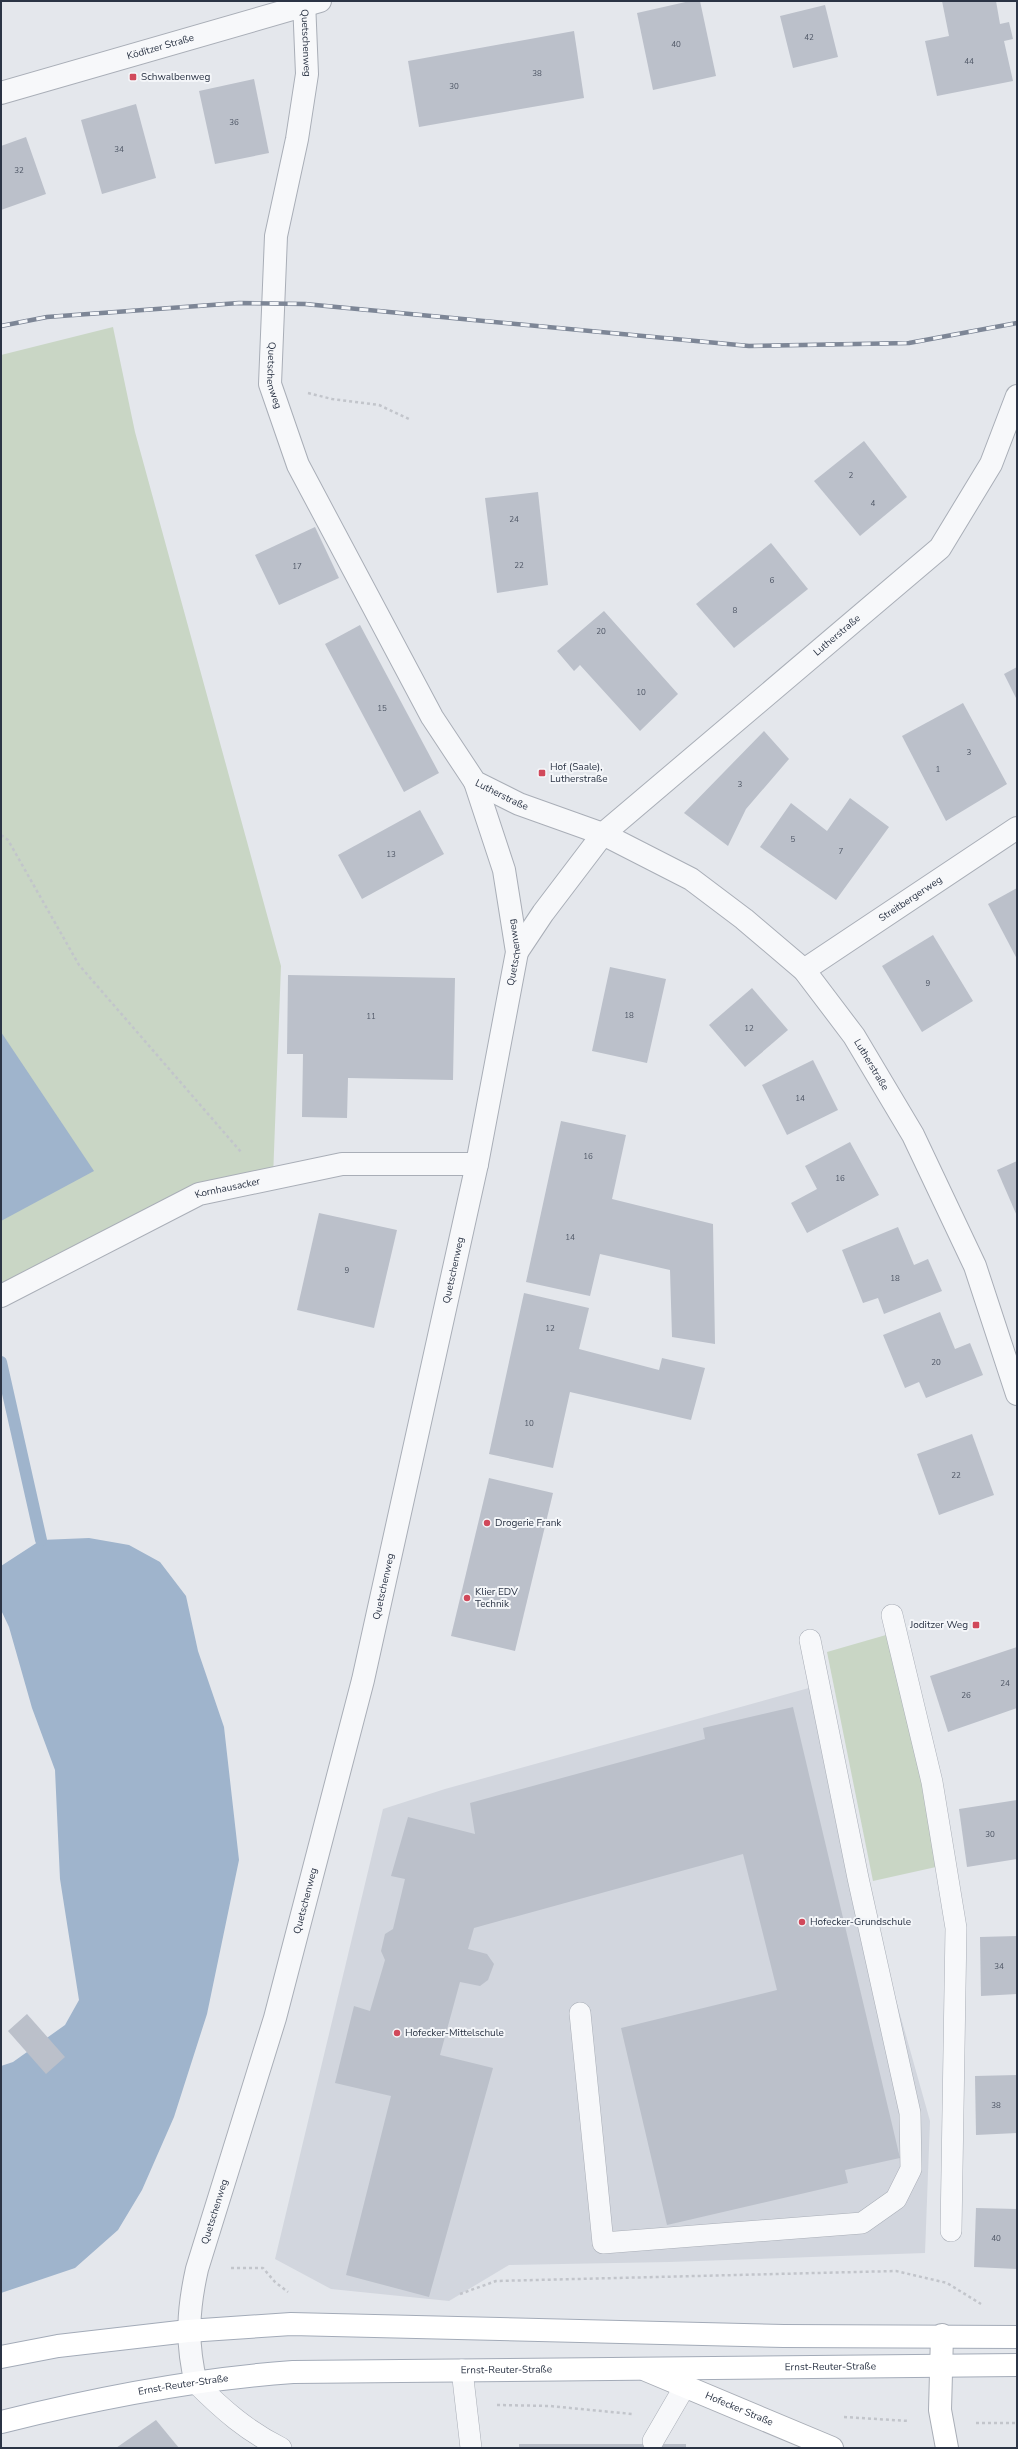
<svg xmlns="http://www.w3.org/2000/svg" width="1018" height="2449" viewBox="0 0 1018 2449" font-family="'Nunito Sans',sans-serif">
<rect width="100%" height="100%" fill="#e4e7ec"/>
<polygon fill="#d2d6de" points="816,1686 889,1975 930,2121 925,2253 669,2262 509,2265 449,2301 331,2289 275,2259 383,1809 445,1789"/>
<g fill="#c9d6c5">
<polygon points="113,327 135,432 281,966 273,1178 199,1194 1,1296 1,355"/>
<polygon points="886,1635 945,1865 873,1881 827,1652"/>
</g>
<g fill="#9fb4cc">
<polygon points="1,1032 94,1171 1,1221"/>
<polygon points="89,1538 129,1545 160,1562 186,1596 198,1651 224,1727 239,1860 207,2014 174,2117 142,2190 118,2230 75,2268 1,2293 1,2066 13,2062 65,2025 79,2000 60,1879 55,1770 32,1708 9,1627 1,1610 1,1566 41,1540"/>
</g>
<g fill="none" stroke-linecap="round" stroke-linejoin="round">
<polyline stroke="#9fb4cc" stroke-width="12" points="1,1362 41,1540"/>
</g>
<g fill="#bbc0ca">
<polygon points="690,1 700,1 716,76 653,90 637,13"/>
<polygon points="942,1 996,1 1000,24 1009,22 1013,39 1004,41 1013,81 937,96 925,41 949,36"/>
<polygon points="825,5 838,57 793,68 780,16"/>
<polygon points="574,31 584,98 419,127 408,61"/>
<polygon points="254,79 269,153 215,164 199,91"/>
<polygon points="136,104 156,178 102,194 81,120"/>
<polygon points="26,137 46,194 1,210 1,146"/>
<polygon points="864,441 907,497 860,536 814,481"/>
<polygon points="538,492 548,585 497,593 485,498"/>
<polygon points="315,527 339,578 279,605 255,555"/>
<polygon points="771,543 808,589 734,648 696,604"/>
<polygon points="604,611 678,694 640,731 580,665 574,671 557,651"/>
<polygon points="360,625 439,773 404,792 325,644"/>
<polygon points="1017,667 1017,700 1004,674"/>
<polygon points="963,703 1007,784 946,821 902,736"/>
<polygon points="764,731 789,759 746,809 728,846 684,813"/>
<polygon points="850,798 889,827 836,900 760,847 791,803 827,831"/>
<polygon points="420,810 444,854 362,899 338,855"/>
<polygon points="1017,888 1017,959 988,904"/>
<polygon points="933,935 973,1001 922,1032 882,966"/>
<polygon points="610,967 666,979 647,1063 592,1051"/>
<polygon points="288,975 455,978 453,1080 348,1078 347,1118 302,1117 303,1054 287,1054"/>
<polygon points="752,988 788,1030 745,1067 709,1025"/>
<polygon points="813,1060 838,1110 787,1135 762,1085"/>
<polygon points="561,1121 626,1135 612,1199 713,1224 715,1344 672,1337 670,1270 600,1254 590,1296 526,1282"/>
<polygon points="850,1142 879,1195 807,1233 791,1203 817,1189 805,1166"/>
<polygon points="1017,1161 1017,1216 997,1170"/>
<polygon points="319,1213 397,1230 374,1328 297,1310"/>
<polygon points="898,1227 914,1265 928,1259 942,1291 884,1314 878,1298 863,1303 842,1250"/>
<polygon points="524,1293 589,1308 579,1349 659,1370 662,1358 705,1368 691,1420 570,1392 553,1468 489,1454"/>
<polygon points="940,1312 955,1349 970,1343 983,1375 926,1398 919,1382 905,1388 883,1335"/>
<polygon points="972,1434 994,1495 939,1515 917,1454"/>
<polygon points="489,1478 553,1493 515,1651 451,1636"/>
<polygon points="1017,1647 1017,1708 948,1732 930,1676"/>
<polygon points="793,1707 900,2158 845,2170 848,2183 667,2225 621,2028 777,1990 743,1854 474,1928 468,1949 487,1954 494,1964 488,1980 480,1986 460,1982 440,2055 493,2068 429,2297 346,2275 391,2096 335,2083 354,2006 370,2011 385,1960 381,1951 385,1934 393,1929 405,1879 391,1876 408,1817 475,1834 470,1803 705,1739 703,1728"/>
<polygon points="1017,1800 1017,1859 967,1867 959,1809"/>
<polygon points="1017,1936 1017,1994 981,1996 980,1937"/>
<polygon points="27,2014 65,2057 46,2074 8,2031"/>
<polygon points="1017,2075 1017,2133 976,2135 975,2076"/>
<polygon points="976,2208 1017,2209 1017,2269 974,2267"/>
<polygon points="156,2420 179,2448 116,2448"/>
<rect x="519" y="2444" width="167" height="4"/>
</g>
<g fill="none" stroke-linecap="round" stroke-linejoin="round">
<defs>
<g id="lane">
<polyline points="892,1615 932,1782 956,1928 951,2231"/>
<polyline points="580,2013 603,2243 862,2223 896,2199 911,2169 910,2113 858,1878 810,1640"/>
<polyline points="462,2370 471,2448"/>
<path d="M196,2383C223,2410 247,2431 281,2448"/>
<polyline points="653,2441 685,2386"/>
</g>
<g id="street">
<path id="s1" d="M304,1L307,74L297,139L276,236L270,384L298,465L432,717L475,782L519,804L603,834L691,879L744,919L804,970L854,1036L913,1135L975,1266L1017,1394"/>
<path id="s2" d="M1,93L320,1"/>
<path id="s3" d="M517,952L543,913L603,834L940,548L991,464L1017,396"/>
<path id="s4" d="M804,970L1017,828"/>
<path id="s5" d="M1,1296L199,1194L342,1164H477"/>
<path id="s6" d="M196,2383C186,2343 188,2309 197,2269L275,2018L363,1680L477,1164L517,952L504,870L475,782"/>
</g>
<g id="secondary">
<polyline points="942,2335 940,2410 947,2448"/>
<path id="s7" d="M646,2370L832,2448"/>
</g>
<g id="primary">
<polyline points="1,2357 58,2346 188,2331 291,2324 784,2336 1017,2337"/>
<path id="s8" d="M1,2422C97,2398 194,2379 293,2372L1017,2365"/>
</g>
</defs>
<use href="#lane" stroke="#a9aeb7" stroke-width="22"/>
<use href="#street" stroke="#a9aeb7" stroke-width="24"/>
<use href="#secondary" stroke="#a9aeb7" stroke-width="24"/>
<use href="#primary" stroke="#a3abb8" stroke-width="24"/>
<g stroke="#c2c5cb" stroke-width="2.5" stroke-dasharray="3 3" stroke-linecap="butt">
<polyline points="308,393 332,399 379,405 411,420"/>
<polyline points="1,835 8,840 79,965 241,1152"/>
<polyline points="231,2268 263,2268 275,2282 288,2292"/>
<polyline points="460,2294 496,2281 896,2271 947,2283 981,2304"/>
<polyline points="497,2405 550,2406 632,2414"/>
<polyline points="844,2417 909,2421"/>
<polyline points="976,2423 1017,2423"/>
</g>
<use href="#lane" stroke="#f7f8fa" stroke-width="21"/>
<use href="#street" stroke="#f7f8fa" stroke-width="22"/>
<use href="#secondary" stroke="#fff" stroke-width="22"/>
<use href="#primary" stroke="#fff" stroke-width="22"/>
<defs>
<polyline id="rail" points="1,326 47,317 239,303 305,304 749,346 909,343 1017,323"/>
</defs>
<use href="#rail" stroke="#7d8696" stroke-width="4.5"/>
<use href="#rail" stroke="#f4f6f9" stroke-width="3" stroke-dasharray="9" stroke-linecap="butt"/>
</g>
<g fill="#d1495b" stroke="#f4f6f9" stroke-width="1.5">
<rect x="129" y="73" width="8" height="8" rx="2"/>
<rect x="538" y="769" width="8" height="8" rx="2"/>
<circle cx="487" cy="1523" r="4"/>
<circle cx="467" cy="1598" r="4"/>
<rect x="972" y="1621" width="8" height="8" rx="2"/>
<circle cx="802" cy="1922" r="4"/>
<circle cx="397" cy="2033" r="4"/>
</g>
<g text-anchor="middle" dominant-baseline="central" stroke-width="4" stroke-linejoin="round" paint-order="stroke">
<g font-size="8" fill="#4f5766">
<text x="809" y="37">42</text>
<text x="676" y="44">40</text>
<text x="969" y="61">44</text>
<text x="537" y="73">38</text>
<text x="454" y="86">30</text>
<text x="234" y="122">36</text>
<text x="119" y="149">34</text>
<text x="19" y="170">32</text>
<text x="851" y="475">2</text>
<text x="873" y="503">4</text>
<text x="514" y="519">24</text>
<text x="519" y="565">22</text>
<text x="297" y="566">17</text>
<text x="772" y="580">6</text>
<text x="735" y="610">8</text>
<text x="601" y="631">20</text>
<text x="641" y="692">10</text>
<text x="382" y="708">15</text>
<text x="969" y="752">3</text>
<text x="938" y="769">1</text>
<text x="740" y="784">3</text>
<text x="793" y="839">5</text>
<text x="841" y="851">7</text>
<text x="391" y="854">13</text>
<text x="928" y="983">9</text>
<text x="629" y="1015">18</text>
<text x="371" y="1016">11</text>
<text x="749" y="1028">12</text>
<text x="800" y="1098">14</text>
<text x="588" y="1156">16</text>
<text x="840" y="1178">16</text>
<text x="570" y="1237">14</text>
<text x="347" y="1270">9</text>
<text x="895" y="1278">18</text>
<text x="550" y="1328">12</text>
<text x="936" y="1362">20</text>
<text x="529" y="1423">10</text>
<text x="956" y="1475">22</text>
<text x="1005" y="1683">24</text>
<text x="966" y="1695">26</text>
<text x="990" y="1834">30</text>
<text x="999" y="1966">34</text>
<text x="996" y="2105">38</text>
<text x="996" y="2238">40</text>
</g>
<g font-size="10" fill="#2b3445" stroke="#f4f6f9">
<text stroke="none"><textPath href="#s1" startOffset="42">Quetschenweg</textPath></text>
<text stroke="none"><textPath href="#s2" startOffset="166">Köditzer Straße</textPath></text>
<text stroke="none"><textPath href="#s1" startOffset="378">Quetschenweg</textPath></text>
<text stroke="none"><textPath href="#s3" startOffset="453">Lutherstraße</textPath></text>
<text stroke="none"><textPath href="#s1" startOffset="865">Lutherstraße</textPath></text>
<text stroke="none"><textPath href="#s4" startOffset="128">Streitbergerweg</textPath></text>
<text stroke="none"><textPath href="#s6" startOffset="1471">Quetschenweg</textPath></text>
<text stroke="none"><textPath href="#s1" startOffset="1334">Lutherstraße</textPath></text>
<text stroke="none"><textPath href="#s5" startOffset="252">Kornhausacker</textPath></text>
<text stroke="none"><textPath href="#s6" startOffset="1147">Quetschenweg</textPath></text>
<text stroke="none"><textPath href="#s6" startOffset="823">Quetschenweg</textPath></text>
<text stroke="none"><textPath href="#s6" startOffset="499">Quetschenweg</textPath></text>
<text stroke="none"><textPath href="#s6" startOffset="175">Quetschenweg</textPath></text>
<text stroke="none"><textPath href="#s8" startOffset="834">Ernst-Reuter-Straße</textPath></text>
<text stroke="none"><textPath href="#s8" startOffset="510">Ernst-Reuter-Straße</textPath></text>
<text stroke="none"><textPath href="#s8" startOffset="186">Ernst-Reuter-Straße</textPath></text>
<text stroke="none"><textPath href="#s7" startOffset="101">Hofecker Straße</textPath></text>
</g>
<g font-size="10" fill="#2b3445" stroke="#f4f6f9" text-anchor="start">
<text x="141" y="77">Schwalbenweg</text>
<text x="550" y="767">Hof (Saale),<tspan x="550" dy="12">Lutherstraße</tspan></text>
<text x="495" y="1523">Drogerie Frank</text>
<text x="475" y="1592">Klier EDV<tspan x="475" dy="12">Technik</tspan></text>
<text x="968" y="1625" text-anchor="end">Joditzer Weg</text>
<text x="810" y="1922">Hofecker-Grundschule</text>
<text x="405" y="2033">Hofecker-Mittelschule</text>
</g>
</g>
<rect width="1018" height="2449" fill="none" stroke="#2b3445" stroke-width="4"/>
</svg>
